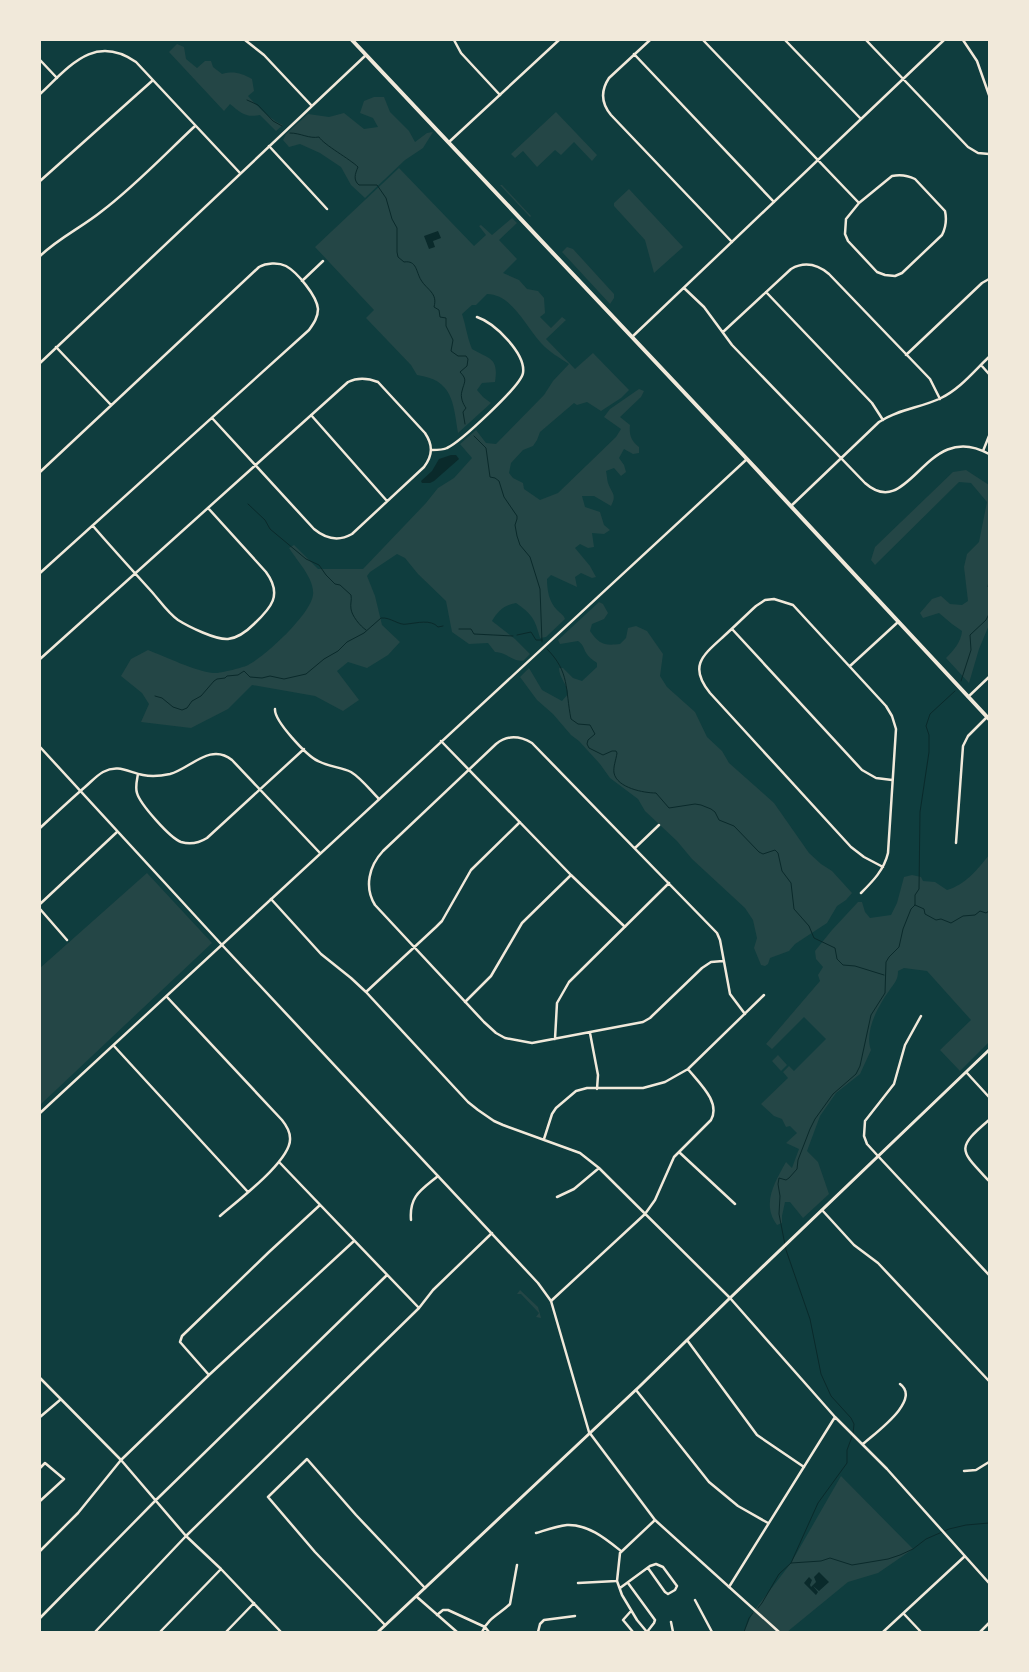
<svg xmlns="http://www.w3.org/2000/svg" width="1029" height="1672" font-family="Raleway,sans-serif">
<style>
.green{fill:#244646}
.water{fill:#0a2a2b}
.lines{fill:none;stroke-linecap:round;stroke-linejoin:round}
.stream{stroke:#0a2a2b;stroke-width:1}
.minor{stroke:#f1e9da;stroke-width:2.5}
.tertiary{stroke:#f1e9da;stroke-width:2.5}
.secondary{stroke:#f1e9da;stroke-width:3}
.primary{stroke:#f1e9da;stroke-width:4}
</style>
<rect width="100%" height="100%" fill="#0f3d3e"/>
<path class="green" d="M177,44l7,3 2,12 11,9 8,-7h6l2,6 9,7c12,-3 19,-1 30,5l2,12 -6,5c8,9 24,25 35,29l-7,6 -16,-16c-14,3 -19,-2 -30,-11l-6,7 -55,-59z
M374,97h10l6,15 19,19 6,11 12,-9 6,-1 -10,16 -18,12 -40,38 -14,-13 -10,-18 -21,-14 -20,-9 -11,3 -6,-7 3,-6 22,-20 21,3 15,-4 20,16 14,-2 -5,-9 -13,-5 4,-12z
M556,112l41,43 -5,6 -18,-19 -13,13 -6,-5 -18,17 -14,-16 -8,7 -4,-4z
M399,168l75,78 12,-11 -7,-9 2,-1 11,10 20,-17 5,5 -18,17 18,19 -14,14 16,7 8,9 11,2 6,7 1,15 -5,4 11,11 11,-11 4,3 -20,19 29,30 18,-16 36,37 -8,8 -20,13 -14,-9 -10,3 -3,-2 -34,29 -3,8 -4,6 -10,4 -12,13 -2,10 4,5 10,5 1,6 16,11 18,-7 58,-56 5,-8 -17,-12 6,-8 29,-20 5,2 -3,6 -21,20 10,8c-1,10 1,16 9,22v6l-6,1 -9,-5 -5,9 5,7 2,7 -5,4 -7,-8 -8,3c1,4 1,9 2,12 4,11 9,11 3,23l-17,-10h-12l3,11 15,5 4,13 6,5 -6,4 -12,-1 2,14 -6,1 -8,-4 -5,4 15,18 6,11 -4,1 -11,-5 -6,4 2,10 -26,-12 -4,4c0,11 2,23 10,31 4,4 6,4 8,9l-19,18 -6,1c-5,-19 -8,-24 -24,-35 -12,2 -18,8 -24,18l23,18 15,15 -7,7c-13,0 -14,-8 -28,-9l-7,-9 -19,1 -17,-12 -6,-31 -28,-27 -13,-16 -8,-4 -27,18 -3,4 8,20 7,29 18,17 -12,13 -21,13 -19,-6 -11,9 22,29 -16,11 -28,-15 -63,-11 -24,24 -37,19 -50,-6 8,-18 -7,-11 -21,-17 10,-17 17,-9c18,7 47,21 65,23 6,1 27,-5 33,-7 18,-8 65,-52 67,-71 2,-16 -16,-34 -24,-47l5,-3 24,24h45l63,-66 12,-15 16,-10 18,-20 -12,-14 16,-14 10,13 10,1 48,-49 9,-14 16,-17c-9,-6 -20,-12 -28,-21 -15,-16 -29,-49 -54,-49l-11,11h-4l-10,9c4,12 5,23 10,35 17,10 27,8 23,33l-13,1 -5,7 6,7 8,6 -33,30c-5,-31 -5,-53 -41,-58l-6,-10 -45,-47 8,-8 -59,-63z
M500,185h2l29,31 -1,1z
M629,189l54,58 -29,26 -9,-33 -31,-34v-3z
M567,247l6,2 41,45v4l-4,6 -48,-52z
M966,470l23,15v140l-10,24 -10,34 -23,-25c8,-8 15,-16 16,-27l-10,-7 -13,-11 -16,5 -3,-5 12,-14 9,-3 9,8 12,1 6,-4 -4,-34 3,-13 12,-12 8,-40 -16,-19 -12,-1 -84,83 -4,-5 4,-13 78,-75z
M599,602l4,2 5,9 -4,6 -12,5 -2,7c9,13 14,15 30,13l6,-6 2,-10 8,-2 11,5 16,23 -3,22 7,11 28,25 12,25 15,14 7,12 45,40 35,50 12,11 11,7 20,22 -6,7 -9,6 -10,17 -32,21 -6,7 -19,7 -2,6 -3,2 -4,-1 -7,-17 3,-10 -4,-18 -8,-12 -53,-49 -15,-18 -32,-30 -7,-12 -28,-21 -10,-14 -21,-23 -8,-6 -18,-21 -16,-14 -17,-23 9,-9 13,22 20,11 6,-7c0,-9 -9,-16 -9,-26h4l10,10 9,3 15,-14v-4c-4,-3 -9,-6 -12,-12 -2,-5 -2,-6 -7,-10l-18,3 -2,-4z
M989,855v187l-29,29 -20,-21 31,-30 -44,-49 -23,-3 -6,3c0,10 -4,12 -9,20 -11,15 -25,41 -18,59l-11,24 -24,19 -16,23 -13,35 11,11 11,32 -26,24 -13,-16h-5l-3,14v7l-5,2c-16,-21 -2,-43 9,-63l6,6 7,-19 -13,-6 11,-10 -7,-7 -4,1 -4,-8 -8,-3 -13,-12 27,-26 -5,-6 6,-6 5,5 32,-32 -22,-22 -32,32 -6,-5 54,-63 -2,-6 5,-8 -7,-8 -1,-8 17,-21 26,-28h4l3,10 5,6 21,-3 6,-12 7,-26 8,-2 9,2 2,4 12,1 12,8c18,-5 31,-21 42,-35z
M147,873l65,70 -172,162v-137z
M778,1055l9,10 -6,6 -9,-10z
M520,1290l18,17 3,11 -5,-1 3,-4 -18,-19h-4z
M841,1476l72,73 -35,24 -30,9 -61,50h-43l9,-20 38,-49z"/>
<path class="water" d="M438,231l3,7 -8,3 2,6 -6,2 -5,-13z
M451,455h5l3,4 -25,22 -4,2h-8l-1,-2 11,-10 7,-12z
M819,1572l10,10 -10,9 -6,-5 5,6 -2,3 -12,-12 5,-6 3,3 -2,5 1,2 5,-5 -2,-5z"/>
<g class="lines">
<path class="stream" d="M247,100l11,5 15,16 9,5
M290,133c11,0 19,6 29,4 5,8 31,22 39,30 -3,7 -5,13 1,18h18l9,13 6,21 5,9v24l1,5 6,5c13,-2 12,10 17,18 6,10 17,13 13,27l5,3 1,7 6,1v8l7,14 -2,11 7,5h8l2,3 -1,7 -7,6c8,8 4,10 2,19 -2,6 1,13 4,17l-3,4 2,12
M474,436l12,12 4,29 5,1 4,3 5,16 13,19v3l-2,6 2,11 3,9 10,12 10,32 2,53
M248,504l17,16 5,9 36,30 13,6 7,10 9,9 5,1 11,10c1,5 -1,9 0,14 1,7 9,17 15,21
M989,581l-1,6 1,1
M459,629h12l3,5 39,2
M517,635l14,-3 5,8h6
M547,649c23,23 18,40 24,70l7,5 12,1 5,9 -7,6 -1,4 2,4 14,7 9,-4h4l1,2c-1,7 -4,14 -3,20 3,15 30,20 42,20l13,15 26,-4 6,1 10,4 4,3 4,8 15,6 25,26 4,2 12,-4 3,3 4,18 9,12 3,26 15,17 5,12 21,10 2,11 6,6 12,1 29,9
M961,681l10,-31 -1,-15 16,-15 3,-6
M155,696l7,2 11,9 9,3 5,-2 5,-7 9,-5 13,-15 3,-2 8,-1 2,-2 11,-1 6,-4 6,6 12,1 8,-2 14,3 22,-5 18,-15 14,-8 9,-9 17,-9 17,-15c10,-1 18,8 26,6 10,-1 24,-5 31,3l5,-1
M915,905l9,4 1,5 11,6 5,-1 10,4 12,-7 12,-1 5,-4 6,2 3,-2
M791,1563l27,-60 29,-40v-13l6,-16 1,-10 -3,-6 -20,-22 -10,-22 -11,-55 -24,-69 -7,-36 1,-18 -2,-12 1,-6 7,2 3,-2 8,-9 1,-9 12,-31 5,-10 18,-25 23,-20 4,-8 11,-51 14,-22 1,-31 3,-5 10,-10 4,-18 8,-20 4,-4v-10l4,-6 1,-77 9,-60v-17l-3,-9 4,-12 25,-23
M758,1608l4,-5 17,-29 12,-11 30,-2 9,-3 22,7 36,-6 12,-4 13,-6 13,-10 23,-10 17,-4 23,-2
M744,1632l5,-14 4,-5"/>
<path class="minor" d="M245,40l19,15 47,50
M454,40l7,13 39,42
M650,40l-41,38c-8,12 -8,25 2,37l121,127
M703,40l156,163 -13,16 -1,15 3,7 29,31 8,3 10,1 7,-3 40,-38c4,-8 5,-15 3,-24l-30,-32c-8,-4 -14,-5 -23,-3l-33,27
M785,40l76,79
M866,40l102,107 10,6 11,1
M963,40l14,21 12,34
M634,54l140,148
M40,60l17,18
M40,94c29,-27 54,-61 96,-32l104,111
M269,146l58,63
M40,181l112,-100
M40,256c20,-19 41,-28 62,-45 33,-25 62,-56 93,-85
M302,281l21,-20
M684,288l20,19 28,38 133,138c45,40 60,-65 124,-29
M766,292l106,111 11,17
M723,332l68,-63c14,-8 26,-5 38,5l101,105 10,20
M632,337l312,-297
M56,347l55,58
M906,355l76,-72 7,-4
M981,365l8,9
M311,415l76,86
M432,450c5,0 11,0 15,-2 13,-6 74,-62 76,-75 3,-19 -28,-50 -46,-56
M983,451l6,-15
M40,472l219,-205c7,-4 19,-5 27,-1 11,6 31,30 32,43 0,8 -4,14 -9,21l-269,243
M791,506l88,-84c19,-13 42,-14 62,-24 19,-9 33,-27 48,-41
M93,526c19,22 39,44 59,66 8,9 16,21 26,28 11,7 38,20 50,19 11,-1 19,-8 26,-15 17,-16 29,-29 12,-52l-58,-64
M732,629l130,141 14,8 16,2
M40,659l308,-277c10,-5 20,-4 30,0l47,51c8,12 8,22 -1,34l-72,67c-14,8 -26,5 -38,-5l-102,-111
M850,666l48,-44
M968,697l21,-20
M275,709c-1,12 32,47 43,52 11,6 23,6 33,11 10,6 19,18 28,27
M441,741l130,134 54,52
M138,774c-1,6 -3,13 -1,19 3,11 33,45 44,49 10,3 18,1 26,-4l97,-89
M40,828c15,-14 30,-28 45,-41 6,-5 11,-11 18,-15 15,-8 25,0 40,3 9,2 18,1 27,-1 20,-5 40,-32 62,-14l88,93
M956,843l7,-97 5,-10 19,-19
M635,848l24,-23
M861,893c12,-12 23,-23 27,-40l8,-124 -4,-13 -6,-10 -93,-101 -19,-6 -9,1 -9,6c-11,10 -21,20 -32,30 -21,19 -36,30 -14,57l141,154 13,10 19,10
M271,899l50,55 30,24 15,14 102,110 10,8 16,11 9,4 77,28 19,15 131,130 105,119 52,52 102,114
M40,904l77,-72
M40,909l27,31
M723,961l-12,1 -9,6 -52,50 -7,4 -111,21 -27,-5 -9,-5 -12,-11 -109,-117c-11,-18 -6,-39 8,-54l113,-107c11,-9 24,-8 36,-1l185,190 3,7 10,54 15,20
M366,992l70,-65 6,-6 29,-51 49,-48
M167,997l115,123c4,5 8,11 8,18 2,22 -53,63 -70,78
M465,1002l26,-26 31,-53 49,-48
M921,1016l-16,29 -11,39 -29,37 -1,15 3,8 11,12 111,119
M590,1033l8,42 -1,14
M555,1039l2,-36 12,-21 100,-99
M114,1046l134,146
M967,1073l22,24
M989,1120c-34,29 -29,30 0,61
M544,1139l8,-25 4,-6 20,-17 11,-3h56l22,-6 23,-13 76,-74
M679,1152l56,52
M280,1163l139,145
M557,1197l17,-8 25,-21
M822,1210l32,35 24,18 111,118
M411,1220c-2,-24 10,-30 27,-44
M551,1301l94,-87 10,-14 19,-43 37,-37c10,-18 -12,-37 -23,-51
M687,1340l70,95 47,32
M209,1375l-29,-33 2,-6 87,-84 51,-47
M40,1378l81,82 65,76 35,33 60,63
M636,1390l73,92 29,24 30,17
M40,1417l20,-17
M863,1444c12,-11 59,-44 37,-60
M40,1468l5,-5 19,16 -24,22
M964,1471l12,-1 13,-8
M536,1533c10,-3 21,-7 31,-8 21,-1 39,14 54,26
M40,1551l38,-38 43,-53 88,-85 145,-134
M578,1583l38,-2
M628,1583l27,37 -1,3 -7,9
M729,1587l106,-170
M620,1588l30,-22 6,-2 7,3 14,19 -2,4 -7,4 -3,-2 -17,-24
M417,1597l40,35
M695,1600l17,32
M631,1611l-8,9 10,12
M904,1614l17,18
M437,1615l6,-5h5l37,17 4,5
M40,1618l116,-118 231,-225
M671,1622l2,10
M385,1625l-70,-73 -47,-55 39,-38 49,56 69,73
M95,1632l91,-96 233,-228 14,-18 59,-57
M160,1632l61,-63
M226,1632l28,-29
M482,1632c6,-14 18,-18 28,-28l7,-39
M538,1632l2,-8 4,-4 31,-4
M647,1632l-10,-12 -15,-25 -5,-14 3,-28 35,-33
M883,1632l82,-76
M980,1632l9,-9"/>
<path class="tertiary" d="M449,142l110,-102
M40,363l326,-308
M40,747l182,198 316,338 13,18 38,131 66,88 124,112
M40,1113l707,-654"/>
<path class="secondary" d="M378,1632l262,-246 90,-88 259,-248"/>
<path class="primary" d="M352,40l395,419 242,260"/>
</g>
<rect width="1029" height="1672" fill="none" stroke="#f1e9da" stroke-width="82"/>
</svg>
